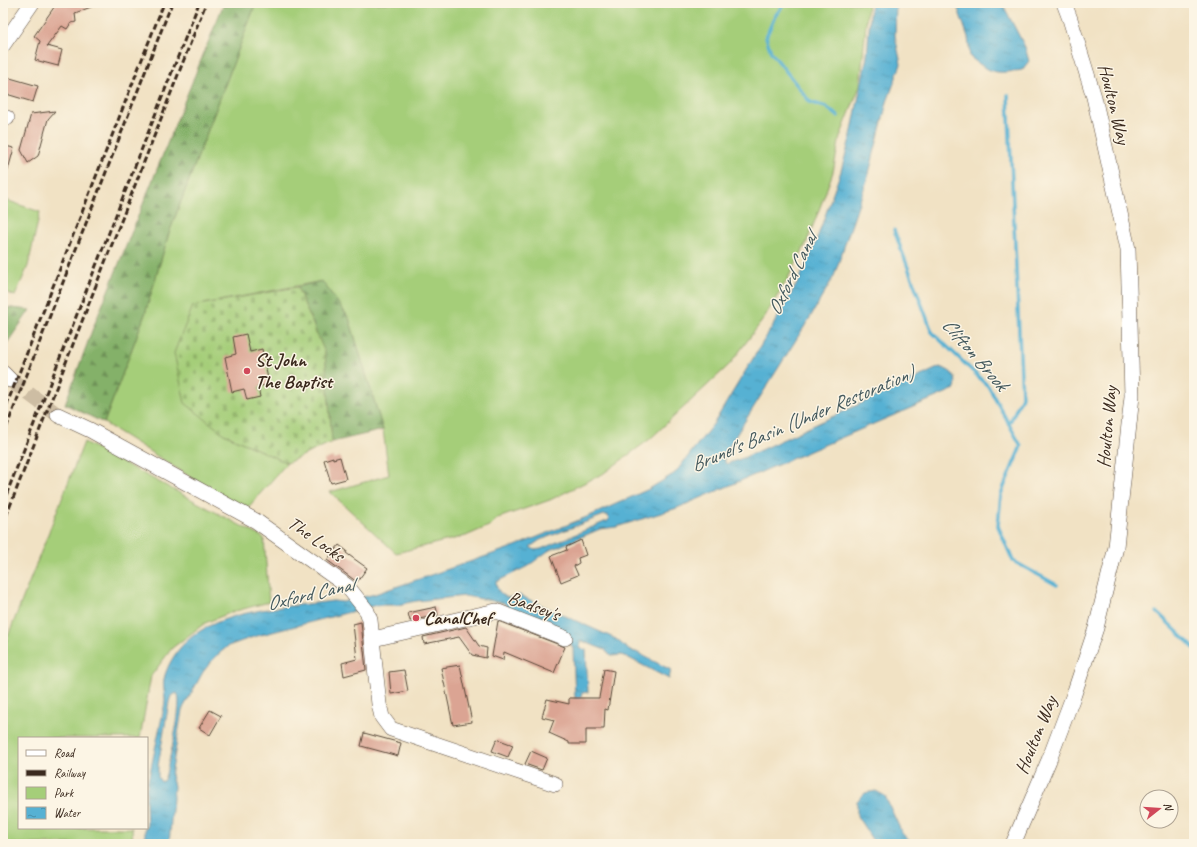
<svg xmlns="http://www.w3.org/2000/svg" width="1197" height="847" font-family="Caveat,sans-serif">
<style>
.green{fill:#a5ce79;stroke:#707c4c}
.forest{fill:url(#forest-firs);stroke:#606e44}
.cemetery{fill:url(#cemetery-stones);stroke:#707c4c}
.water{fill:url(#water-ripples);stroke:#486e78;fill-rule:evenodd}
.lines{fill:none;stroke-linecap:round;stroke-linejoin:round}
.stream{stroke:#56b1d3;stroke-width:3.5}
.building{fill:#dba493}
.minor-tunnel{stroke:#cdbda3;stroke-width:15;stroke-dasharray:15 8;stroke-linecap:butt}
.minor-casing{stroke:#564637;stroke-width:16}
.minor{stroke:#fff;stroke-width:15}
.rail{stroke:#3b2a1e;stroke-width:3;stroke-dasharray:6 3;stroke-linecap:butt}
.poi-dot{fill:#d1495b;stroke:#fcf5e5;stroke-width:1.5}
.labels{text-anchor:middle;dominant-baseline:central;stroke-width:3;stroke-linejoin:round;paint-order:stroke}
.street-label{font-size:19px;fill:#3b2a1e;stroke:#fcf5e5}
.poi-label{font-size:19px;font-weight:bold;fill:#3b2a1e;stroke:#fcf5e5;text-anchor:start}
.water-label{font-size:20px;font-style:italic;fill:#44595d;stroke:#fcf5e5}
</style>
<defs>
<pattern id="forest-firs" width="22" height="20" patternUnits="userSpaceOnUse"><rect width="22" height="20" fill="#84b169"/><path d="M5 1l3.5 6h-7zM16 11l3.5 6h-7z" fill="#6d9056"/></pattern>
<pattern id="cemetery-stones" width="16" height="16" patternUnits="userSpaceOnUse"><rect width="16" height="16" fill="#a5ce79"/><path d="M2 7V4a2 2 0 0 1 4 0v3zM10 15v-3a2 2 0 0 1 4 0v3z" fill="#8fb168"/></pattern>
<pattern id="water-ripples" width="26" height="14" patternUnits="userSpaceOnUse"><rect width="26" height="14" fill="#56b1d3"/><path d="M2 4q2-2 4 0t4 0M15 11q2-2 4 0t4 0" fill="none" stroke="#4890ab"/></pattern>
</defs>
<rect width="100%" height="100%" fill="#fcf5e5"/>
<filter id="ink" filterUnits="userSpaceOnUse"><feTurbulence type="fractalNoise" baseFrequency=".025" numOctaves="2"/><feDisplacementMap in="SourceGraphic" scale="8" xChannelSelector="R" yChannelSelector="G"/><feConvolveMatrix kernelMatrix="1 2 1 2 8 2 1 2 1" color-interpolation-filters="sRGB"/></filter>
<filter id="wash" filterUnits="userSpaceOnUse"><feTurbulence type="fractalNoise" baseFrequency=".012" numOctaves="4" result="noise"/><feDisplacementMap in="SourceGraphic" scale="16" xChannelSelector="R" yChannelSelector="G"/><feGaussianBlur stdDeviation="0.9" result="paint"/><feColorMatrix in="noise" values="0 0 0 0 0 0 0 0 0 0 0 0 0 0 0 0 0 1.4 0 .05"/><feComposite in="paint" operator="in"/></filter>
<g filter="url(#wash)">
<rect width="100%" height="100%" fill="#f1e2c4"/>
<path class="green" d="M256,3h612l-8,83 -20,51 -7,35 -11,30 -16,42 -19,36 -25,41 -32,43 -80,75 -46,34 -54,27 -52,18 -7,7 -25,11 -70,17 -66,-61 59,-17 -6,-45 -34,-112 -27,-37 -129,25 31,128 63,29 -42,48 -141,-88 41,-109 24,-81z
M3,199l37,13 -12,54 -13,30 -12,-5z
M84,442l180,96 5,64 -37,10 -27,11 -33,25 -21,28 -11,62h-121v90h113l1,16h-130v-195z"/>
<path class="forest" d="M224,3h32l-87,230 -24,81 -41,109 -39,-19 28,-76z
M322,281l27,37 34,112 -51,12 -7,-89 -28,-66z
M3,307l27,3 -27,39z"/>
<path class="cemetery" d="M297,287l28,66 7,89 -45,21 -63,-29 -39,-31 -11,-50 19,-47z"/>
<path class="water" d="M871,3h25l-1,33 6,28 -14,38 -19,75 -34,99 -23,40 -88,140 3,8 17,-6 197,-91c12,4 18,9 15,22l-278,119 -61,19 -16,2 -52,22 -20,15 -32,16c0,8 5,12 12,16l11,-3 97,44 14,12 6,1 35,18 -2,9 -42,-22 -6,-2 -10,1 -6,-6 -25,-10v8l6,2 2,42 -6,1 -2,6 -5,-1 -2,-50 -5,-9 -56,-27 -8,-9 -39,-7 -49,5 -18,4h-21l-124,32 -25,9 -13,11 -12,15 -21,38 -11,66 3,10 -5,58h-24v-16h2c0,-13 -2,-29 0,-42 5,-23 10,-46 15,-69 1,-6 3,-12 3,-18 -1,-10 -3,-17 1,-27 24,-64 110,-63 167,-71l10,1 32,-8 138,-47 81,-33 55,-25 26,-16 39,-50 61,-101 23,-40 17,-38 26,-73 10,-36 16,-79zM604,515h4l1,5 -68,29 -6,1 -5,-3 10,-7zM177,693c7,9 -8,67 -11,81l-2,6 -3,2 -3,-5v-11l11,-64 2,-6z
M956,3h46l23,44 4,14 -7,9c-27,4 -30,4 -52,-13l-2,-20z
M876,791l9,5 17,37 10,11h-37l-18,-28v-15l8,-8z"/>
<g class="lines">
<path class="stream" d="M785,3l-10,13 -9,21 5,15 39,50 16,5 12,9
M1008,95l14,302 -13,27
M894,230l38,102 56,54 33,60 -20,48 -3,32 15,35 44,24
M1157,612l37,36"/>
</g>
<g id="blocks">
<path class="building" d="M57,3l42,1 -24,9 1,9 -5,1 -4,6 -5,-3 -15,20 15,4 -4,16 -23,-6 5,-19 -6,-5z
M3,76l35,10 -5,16 -30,-9z
M55,111l-7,8 -10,37 -10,7 -7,-13 10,-36z
M5,146l9,2 -8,29 -3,-1z
M246,334l4,18 12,-3 7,35 -11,3 2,10 -13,3 -3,-11 -12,3 -7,-35 11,-3 -3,-17z
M333,457v2l7,-2 6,22 -15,4 -7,-23z
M581,540l5,15 -8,3 1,5 -5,3 4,9 -17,7 -10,-26 16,-6 -1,-3z
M339,545l8,6 -1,2 21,15 -10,14 -30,-22z
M436,607l2,8 -28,6 -2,-8z
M498,621l67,26 -11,26 -50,-21 -1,8 -11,-4z
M361,622l5,48 -22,6 -2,-13 15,-4 -4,-35z
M466,627l13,19 8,2 -1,10 -14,-3 -13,-18 -35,7 -1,-7z
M460,665l12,57 -19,3 -12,-57z
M604,669l10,2 -6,39 -3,-1 -1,20h-18v15h-17v-2l-20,-9 5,-13 -12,-3 5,-18 22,5v-6h30z
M404,670l4,21 -17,3 -2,-22z
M210,710l11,6 -11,19 -11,-7z
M364,733l37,10 -3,13 -37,-10z
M497,739l16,6 -5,12 -16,-6z
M531,751l16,7 -5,12 -17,-6z"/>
</g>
</g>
<g filter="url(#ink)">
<use href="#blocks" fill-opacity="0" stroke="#564637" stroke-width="1"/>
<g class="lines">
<path class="minor-tunnel" d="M10,380l48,35"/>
<g class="minor-casing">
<path id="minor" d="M3,45l29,-42
M3,117l4,1
M3,373l7,7
M58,415l32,15 166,91 91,65 20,25 3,9 9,84 3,13 9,12 164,55
M373,639l123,-28 69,27
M1013,844l36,-84 25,-66 22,-66 20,-81 16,-151 -4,-147 -34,-152 -24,-78 -6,-16"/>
</g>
<use href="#minor" class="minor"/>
<path class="rail" d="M3,414l161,-411
M3,436l169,-433
M3,503l196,-500
M3,524l203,-521"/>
</g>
</g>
<g class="poi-dot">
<circle cx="247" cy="371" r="4"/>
<circle cx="416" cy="618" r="4"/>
</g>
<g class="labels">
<g class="street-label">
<text transform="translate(1114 104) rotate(76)">Houlton Way</text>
<text transform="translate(1107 427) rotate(-85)">Houlton Way</text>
<text transform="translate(316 539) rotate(35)">The Locks</text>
<text transform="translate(534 606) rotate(20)">Badsey's</text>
<text transform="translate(1036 735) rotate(-68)">Houlton Way</text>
</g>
<g class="poi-label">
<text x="255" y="360">St John<tspan x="255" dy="22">The Baptist</tspan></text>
<text x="424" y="618">CanalChef</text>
</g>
<g class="water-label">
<text transform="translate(792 274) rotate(-64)">Oxford Canal</text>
<text transform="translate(975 354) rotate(49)">Clifton Brook</text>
<text transform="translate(802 419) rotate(-23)">Brunel's Basin (Under Restoration)</text>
<text transform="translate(310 594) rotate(-13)">Oxford Canal</text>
</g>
</g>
<rect width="1197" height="847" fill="none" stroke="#fcf5e5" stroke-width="16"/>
<rect x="18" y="737" width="130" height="92" fill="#fcf5e5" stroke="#afa495"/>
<rect x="26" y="750" width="20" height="6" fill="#ffffff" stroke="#afa495"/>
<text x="54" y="757" font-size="12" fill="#3b2a1e">Road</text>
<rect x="26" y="770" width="20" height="6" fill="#3b2a1e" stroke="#afa495"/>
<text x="54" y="777" font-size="12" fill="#3b2a1e">Railway</text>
<rect x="26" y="787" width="20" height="12" fill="#a5ce79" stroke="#afa495"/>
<text x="54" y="797" font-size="12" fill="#3b2a1e">Park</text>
<rect x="26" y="807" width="20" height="12" fill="url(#water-ripples)" stroke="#afa495"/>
<text x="54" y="817" font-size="12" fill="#3b2a1e">Water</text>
<g transform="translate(1159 809) rotate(73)"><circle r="19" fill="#fcf5e5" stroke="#afa495"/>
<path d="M0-3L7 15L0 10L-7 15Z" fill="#d1495b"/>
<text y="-6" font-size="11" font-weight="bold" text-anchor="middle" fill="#3b2a1e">N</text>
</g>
</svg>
